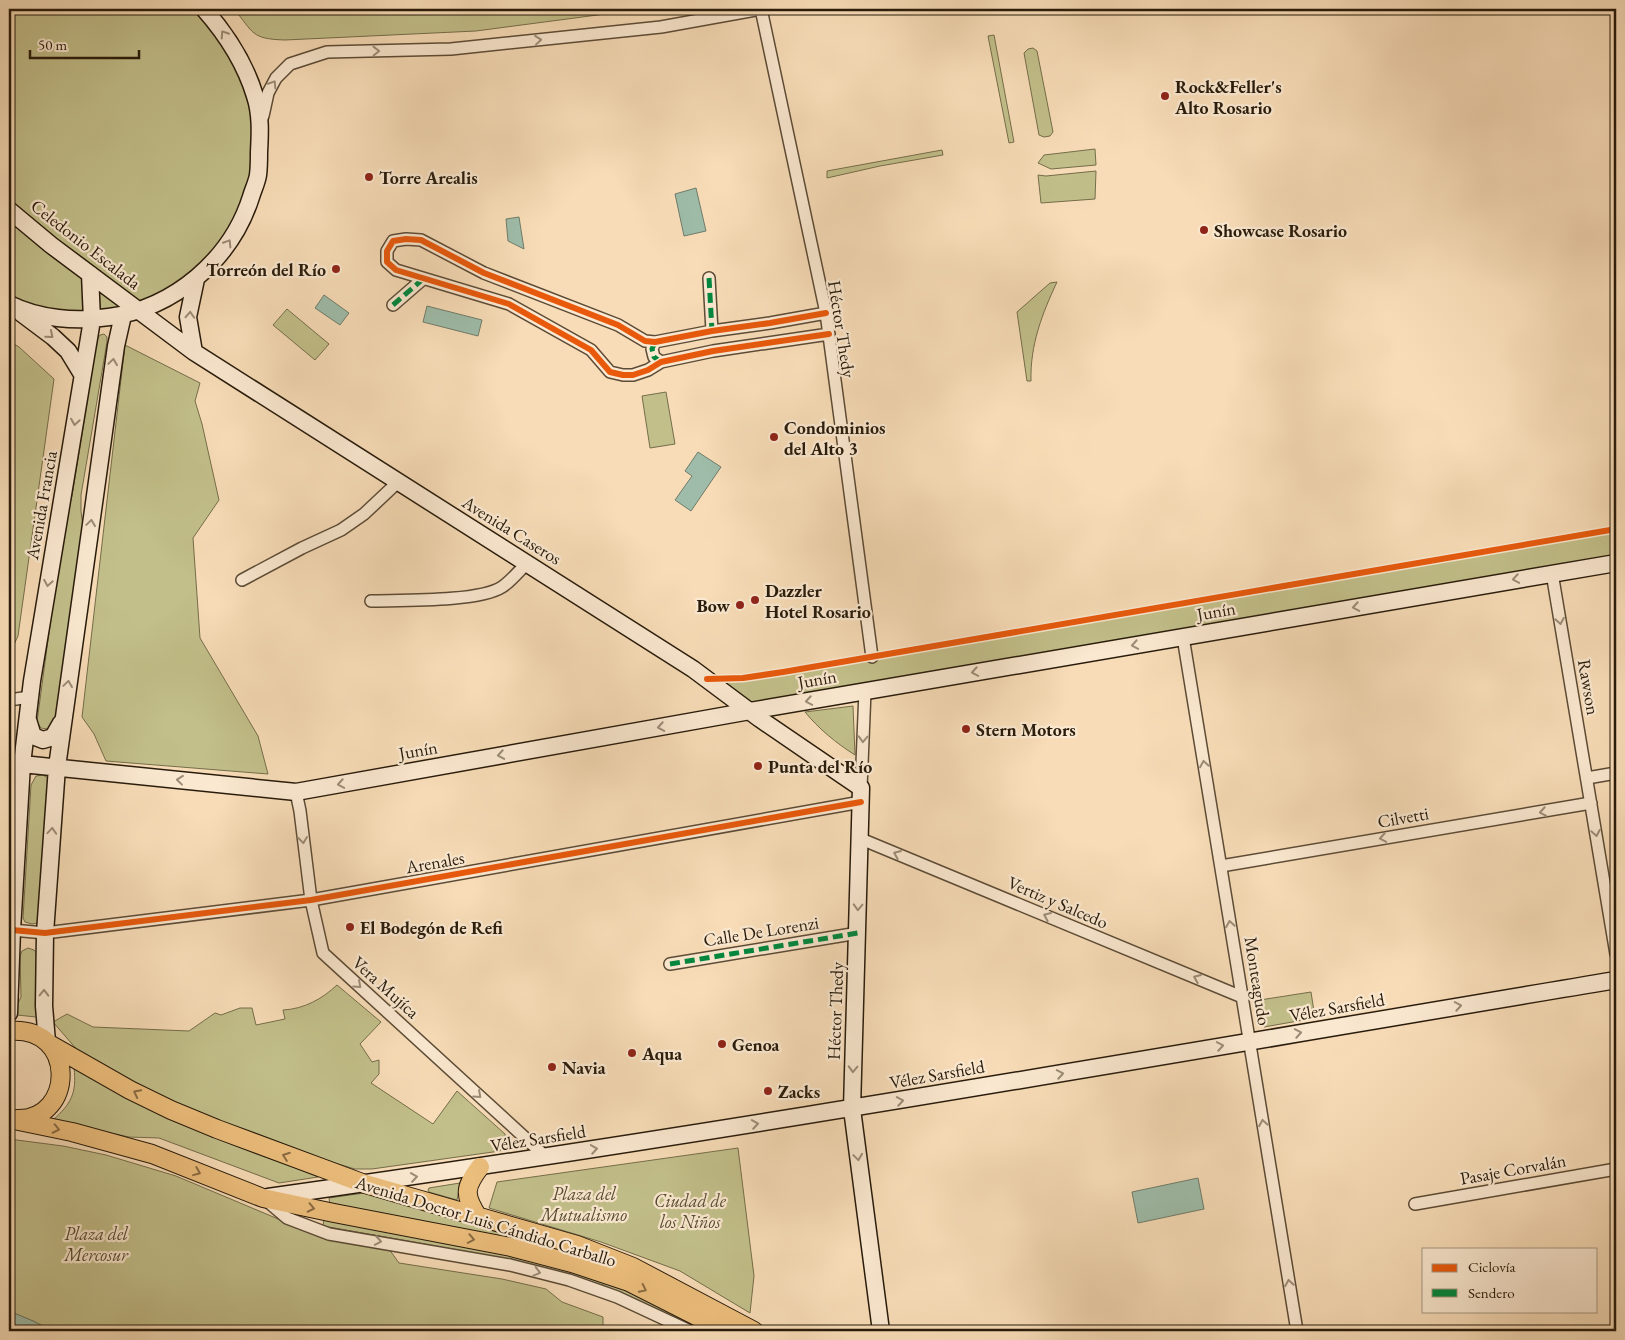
<svg xmlns="http://www.w3.org/2000/svg" width="1625" height="1340" font-family="'EB Garamond',serif">
<style>
.green{fill:#c2bf8a;stroke:#756d4a}
.water{fill:#9ebca9;stroke:#6f7c6a}
.lines{fill:none;stroke-linecap:round;stroke-linejoin:round}
.street-casing{stroke:#5c4b36;stroke-width:14}
.secondary-casing{stroke:#281b0b;stroke-width:19}
.primary-casing{stroke:#281b0b;stroke-width:20}
.street{stroke:#fae8d0;stroke-width:11}
.secondary{stroke:#fae8d0;stroke-width:16}
.primary{stroke:#ecbe7c;stroke-width:18}
.quiet{stroke:#00873e;stroke-width:5;stroke-dasharray:10 5;stroke-linecap:butt}
.cycleway-casing{stroke:#fae8d0;stroke-width:9}
.cycleway{stroke:#e8590c;stroke-width:6}
.oneway{stroke:#9c8c77}
.oneway2{stroke:#8a6c44}
.poi-dot{fill:#8f2418;stroke:#fae8d0;stroke-width:2}
.labels{text-anchor:middle;dominant-baseline:central;stroke-width:4.5;stroke-linejoin:round;paint-order:stroke}
.poi-label{font-size:18px;font-weight:bold;fill:#281b0b;stroke:#fae8d0;text-anchor:start}
.street-label{font-size:18px;fill:#281b0b;stroke:#fae8d0}
.park-label{font-size:18px;font-style:italic;fill:#564c31;stroke:#fae8d0}
</style>
<rect width="100%" height="100%" fill="#f7dcb7"/>
<filter id="stains"><feTurbulence type="fractalNoise" baseFrequency=".004" numOctaves="4"/><feColorMatrix values="0 0 0 0 .2 0 0 0 0 .09 0 0 0 0 .02 0 0 0 .5 -.17"/></filter>
<radialGradient id="worn" r=".72"><stop offset=".6" stop-color="#630" stop-opacity="0"/><stop offset="1" stop-color="#630" stop-opacity=".3"/></radialGradient>
<path class="green" d="M9,9h195l16,18 41,103 -16,85 -49,64 -104,41 -83,-16z
M234,9h409l-167,22 -191,9c-34,-1 -31,-7 -51,-31z
M994,35l20,107 -5,1 -21,-107z
M1033,48l4,3 16,81 -3,4 -6,1 -5,-2 -15,-82 4,-4z
M1095,149l1,16 -45,4 -13,-6 6,-8z
M942,150l1,5 -63,11 -53,12v-7z
M1096,171l-1,28 -54,4 -3,-28 8,1z
M1057,282c-15,32 -27,63 -26,99h-4l-10,-69 33,-29z
M287,309l42,35 -14,16 -42,-35z
M104,334l3,3v5l-26,153v16l2,16 -26,194c-4,7 -8,9 -16,7l-4,-6 27,-201 8,-25 25,-156 3,-5z
M9,341l10,6 35,32 -36,257 -8,17h-1z
M125,345l75,38 -5,18 7,23 17,76 -26,38 7,100 58,98 10,38 -162,-13 -12,-27 -12,-17z
M666,392l9,52 -25,4 -8,-52z
M1616,529v34l-866,148 -43,-32 36,-1 40,-6z
M853,706l2,49c-19,-12 -36,-26 -50,-43z
M43,775l5,3 1,6 -9,133 -2,6 -6,1 -7,-2 -2,-4 8,-133 5,-9z
M28,948l6,2 3,4 1,61 -2,2 -19,-2 -3,-4 7,-14 -1,-41 2,-5z
M337,985l44,37 -21,22 12,18 7,-2v14l-8,9 62,41 24,-33 48,43 1,10 -6,7 -128,18h-17l-91,-27 -98,-43 -88,-48 -25,-29 14,-8 26,13 96,4 26,-18 6,2 19,-7h12l4,17 29,-6 -2,-9c21,-1 39,-11 54,-25z
M1311,992l4,26 -51,9 -4,-27z
M74,1068l84,45 160,64 -39,6 -120,-45 -30,-1 -76,-17c18,-16 24,-27 21,-52z
M9,1139l54,7 43,9 70,21 133,56 80,17 10,14 103,16 44,10 16,13 41,15v14h-550l-20,-10 -24,-10z
M738,1148l16,128 -4,37 -70,-42 -79,-29 -112,-34 8,-26z
M460,1183l-3,17 -28,-8 -1,-2 1,-2z
M371,1192l203,58 -1,5 -243,-50 -1,-7z
M324,1219l197,36 74,20 118,56h-15l-53,-28 -42,-18 -49,-14 -79,-18 -152,-27z"/>
<path class="water" d="M696,188l10,43 -22,5 -9,-42z
M519,217l5,32 -16,-8 -2,-22z
M324,295l25,18 -9,12 -25,-17z
M427,306l55,14 -4,16 -55,-14z
M698,452l23,15 -30,44 -16,-11 17,-24 -7,-5z
M1198,1178l6,31 -66,14 -6,-31z
M9,1311l24,10 20,10h-44z"/>
<g class="lines">
<g class="street-casing">
<path id="street" d="M761,9l65,304 46,344
M263,116l5,-23 8,-15 14,-14 37,-12 124,-3 210,-22 100,-18
M709,278l3,53
M393,305l30,-26
M826,313l-56,10 -58,8 -57,11 -10,-1 -27,-16 -134,-52 -63,-33 -15,-1 -13,2 -6,10v11l9,8 113,34 82,46 19,22 13,3h10l15,-5 13,-8 52,-11 116,-17
M655,342l-3,7 2,8 7,5
M1552,573l64,381
M242,580l60,-32 39,-18 23,-16 34,-32
M371,601c30,-1 108,1 131,-14 9,-6 17,-16 25,-24
M1183,637l114,694
M9,700l21,-3
M1587,778l29,-5
M861,788l4,-97
M296,792l4,19 11,89 12,53 223,204
M861,839l381,158
M1221,866l370,-63
M12,930l33,3 266,-33 550,-98
M670,964l188,-31
M267,1201l20,17 42,16 181,31 59,15 48,17 73,34
M1415,1204l201,-35"/>
</g>
<g class="secondary-casing">
<path id="secondary" d="M9,210l42,35 143,107 499,317 67,50 101,69 -9,321 29,222
M9,304c30,15 67,18 100,13 65,-9 122,-57 142,-120 2,-7 6,-15 7,-22 1,-7 1,-15 1,-23 1,-18 2,-38 -4,-56 -10,-33 -28,-61 -51,-87
M21,313l32,24 15,14 14,23
M194,352l-6,-35 8,-38
M28,720l5,16 10,4 10,-3 8,-14
M22,764l274,28 454,-81 866,-148
M9,1013l3,-83 10,-166 10,-83 60,-361 -2,-46
M47,1042l-3,-36 1,-73 12,-166 59,-421 7,-31
M268,1197c451,-63 899,-142 1348,-217"/>
</g>
<g class="primary-casing">
<path id="primary" d="M9,1031c69,-6 66,90 8,88
M51,1045l79,45 41,20 46,19 148,55 212,61 56,22 121,64
M9,1119l63,13 80,22 111,44 71,15 177,34 61,16 57,19 97,49
M478,1217c-14,-22 -14,-29 2,-50"/>
</g>
<use href="#street" class="street"/>
<use href="#secondary" class="secondary"/>
<use href="#primary" class="primary"/>
<path class="quiet" d="M709,278l3,53
M393,305l30,-26
M655,342l-3,7 2,8 7,5
M670,964l188,-31"/>
<g class="cycleway-casing">
<path id="cycleway" d="M826,313l-56,10 -58,8 -57,11 -10,-1 -27,-16 -134,-52 -63,-33 -15,-1 -13,2 -6,10v11l9,8 113,34 82,46 19,22 13,3h10l15,-5 13,-8 52,-11 116,-17
M707,679l36,-1 40,-6 833,-143
M12,930l33,3 266,-33 550,-98"/>
</g>
<use href="#cycleway" class="cycleway"/>
</g>
<defs><path id="oneway-chevron" d="M-2-3.5L2.5 0L-2 3.5" fill="none" stroke-width="1.6" stroke-linecap="round" stroke-linejoin="round" transform="scale(1.25)"/></defs>
<g class="oneway">
<use href="#oneway-chevron" transform="translate(224 34) rotate(-123)"/>
<use href="#oneway-chevron" transform="translate(538 40) rotate(-6)"/>
<use href="#oneway-chevron" transform="translate(376 51) rotate(-1)"/>
<use href="#oneway-chevron" transform="translate(273 84) rotate(-58)"/>
<use href="#oneway-chevron" transform="translate(228 243) rotate(-58)"/>
<use href="#oneway-chevron" transform="translate(190 315) rotate(-87)"/>
<use href="#oneway-chevron" transform="translate(50 335) rotate(40)"/>
<use href="#oneway-chevron" transform="translate(113 362) rotate(-82)"/>
<use href="#oneway-chevron" transform="translate(75 422) rotate(99)"/>
<use href="#oneway-chevron" transform="translate(91 523) rotate(-82)"/>
<use href="#oneway-chevron" transform="translate(1516 579) rotate(170)"/>
<use href="#oneway-chevron" transform="translate(48 583) rotate(100)"/>
<use href="#oneway-chevron" transform="translate(1356 607) rotate(170)"/>
<use href="#oneway-chevron" transform="translate(1560 621) rotate(80)"/>
<use href="#oneway-chevron" transform="translate(1135 645) rotate(170)"/>
<use href="#oneway-chevron" transform="translate(975 672) rotate(170)"/>
<use href="#oneway-chevron" transform="translate(68 684) rotate(-82)"/>
<use href="#oneway-chevron" transform="translate(809 701) rotate(170)"/>
<use href="#oneway-chevron" transform="translate(661 727) rotate(170)"/>
<use href="#oneway-chevron" transform="translate(863 739) rotate(92)"/>
<use href="#oneway-chevron" transform="translate(501 755) rotate(170)"/>
<use href="#oneway-chevron" transform="translate(1204 764) rotate(-99)"/>
<use href="#oneway-chevron" transform="translate(180 780) rotate(-174)"/>
<use href="#oneway-chevron" transform="translate(341 784) rotate(170)"/>
<use href="#oneway-chevron" transform="translate(1543 812) rotate(170)"/>
<use href="#oneway-chevron" transform="translate(52 831) rotate(-86)"/>
<use href="#oneway-chevron" transform="translate(1596 833) rotate(80)"/>
<use href="#oneway-chevron" transform="translate(1383 838) rotate(170)"/>
<use href="#oneway-chevron" transform="translate(303 840) rotate(83)"/>
<use href="#oneway-chevron" transform="translate(897 854) rotate(-157)"/>
<use href="#oneway-chevron" transform="translate(858 907) rotate(92)"/>
<use href="#oneway-chevron" transform="translate(1047 916) rotate(-157)"/>
<use href="#oneway-chevron" transform="translate(1230 924) rotate(-99)"/>
<use href="#oneway-chevron" transform="translate(1197 978) rotate(-157)"/>
<use href="#oneway-chevron" transform="translate(358 985) rotate(42)"/>
<use href="#oneway-chevron" transform="translate(44 993) rotate(-89)"/>
<use href="#oneway-chevron" transform="translate(1458 1006) rotate(-10)"/>
<use href="#oneway-chevron" transform="translate(1298 1033) rotate(-10)"/>
<use href="#oneway-chevron" transform="translate(1220 1046) rotate(-10)"/>
<use href="#oneway-chevron" transform="translate(853 1069) rotate(92)"/>
<use href="#oneway-chevron" transform="translate(1060 1074) rotate(-10)"/>
<use href="#oneway-chevron" transform="translate(478 1095) rotate(42)"/>
<use href="#oneway-chevron" transform="translate(900 1101) rotate(-10)"/>
<use href="#oneway-chevron" transform="translate(1263 1123) rotate(-99)"/>
<use href="#oneway-chevron" transform="translate(755 1124) rotate(-9)"/>
<use href="#oneway-chevron" transform="translate(594 1149) rotate(-9)"/>
<use href="#oneway-chevron" transform="translate(858 1157) rotate(82)"/>
<use href="#oneway-chevron" transform="translate(414 1177) rotate(-8)"/>
<use href="#oneway-chevron" transform="translate(378 1241) rotate(10)"/>
<use href="#oneway-chevron" transform="translate(537 1272) rotate(15)"/>
<use href="#oneway-chevron" transform="translate(1289 1283) rotate(-99)"/>
</g>
<g class="oneway2">
<use href="#oneway-chevron" transform="translate(137 1093) rotate(-153)"/>
<use href="#oneway-chevron" transform="translate(56 1129) rotate(12)"/>
<use href="#oneway-chevron" transform="translate(286 1156) rotate(-160)"/>
<use href="#oneway-chevron" transform="translate(197 1172) rotate(22)"/>
<use href="#oneway-chevron" transform="translate(311 1208) rotate(12)"/>
<use href="#oneway-chevron" transform="translate(471 1239) rotate(11)"/>
<use href="#oneway-chevron" transform="translate(643 1289) rotate(26)"/>
</g>
<g class="poi-dot">
<circle cx="1165" cy="96" r="5"/>
<circle cx="369" cy="177" r="5"/>
<circle cx="1204" cy="230" r="5"/>
<circle cx="336" cy="269" r="5"/>
<circle cx="774" cy="437" r="5"/>
<circle cx="755" cy="600" r="5"/>
<circle cx="740" cy="605" r="5"/>
<circle cx="966" cy="729" r="5"/>
<circle cx="758" cy="766" r="5"/>
<circle cx="350" cy="927" r="5"/>
<circle cx="722" cy="1044" r="5"/>
<circle cx="632" cy="1053" r="5"/>
<circle cx="552" cy="1067" r="5"/>
<circle cx="768" cy="1091" r="5"/>
</g>
<g class="labels">
<g class="poi-label">
<text x="1175" y="86">Rock&amp;Feller's<tspan x="1175" dy="21">Alto Rosario</tspan></text>
<text x="379" y="177">Torre Arealis</text>
<text x="1214" y="230">Showcase Rosario</text>
<text x="326" y="269" text-anchor="end">Torreón del Río</text>
<text x="784" y="427">Condominios<tspan x="784" dy="21">del Alto 3</tspan></text>
<text x="765" y="590">Dazzler<tspan x="765" dy="21">Hotel Rosario</tspan></text>
<text x="730" y="605" text-anchor="end">Bow</text>
<text x="976" y="729">Stern Motors</text>
<text x="768" y="766">Punta del Río</text>
<text x="360" y="927">El Bodegón de Refi</text>
<text x="732" y="1044">Genoa</text>
<text x="642" y="1053">Aqua</text>
<text x="562" y="1067">Navia</text>
<text x="778" y="1091">Zacks</text>
</g>
<g class="street-label">
<text transform="translate(86 244) rotate(38)">Celedonio Escalada</text>
<text transform="translate(842 329) rotate(81)">Héctor Thedy</text>
<text transform="translate(41 505) rotate(-80)">Avenida Francia</text>
<text transform="translate(512 530) rotate(32)">Avenida Caseros</text>
<text transform="translate(1216 611) rotate(-10)">Junín</text>
<text transform="translate(817 679) rotate(-10)">Junín</text>
<text transform="translate(1589 687) rotate(80)">Rawson</text>
<text transform="translate(418 750) rotate(-10)">Junín</text>
<text transform="translate(1403 817) rotate(-10)">Cilvetti</text>
<text transform="translate(435 862) rotate(-10)">Arenales</text>
<text transform="translate(1058 902) rotate(23)">Vertiz y Salcedo</text>
<text transform="translate(761 931) rotate(-9)">Calle De Lorenzi</text>
<text transform="translate(1258 981) rotate(81)">Monteagudo</text>
<text transform="translate(386 987) rotate(42)">Vera Mujíca</text>
<text transform="translate(1337 1007) rotate(-10)">Vélez Sarsfield</text>
<text transform="translate(835 1011) rotate(-88)">Héctor Thedy</text>
<text transform="translate(937 1074) rotate(-10)">Vélez Sarsfield</text>
<text transform="translate(538 1138) rotate(-9)">Vélez Sarsfield</text>
<text transform="translate(1513 1169) rotate(-10)">Pasaje Corvalán</text>
<text transform="translate(486 1221) rotate(17)">Avenida Doctor Luis Cándido Carballo</text>
</g>
<g class="park-label">
<text x="584" y="1193">Plaza del<tspan x="584" dy="21">Mutualismo</tspan></text>
<text x="690" y="1200">Ciudad de<tspan x="690" dy="21">los Niños</tspan></text>
<text x="96" y="1233">Plaza del<tspan x="96" dy="21">Mercosur</tspan></text>
</g>
</g>
<rect width="1625" height="1340" fill="none" stroke="#f7dcb7" stroke-width="30"/>
<rect x="10" y="10" width="1605" height="1320" fill="none" stroke="#281b0b" stroke-width="2.5"/>
<rect x="15" y="15" width="1595" height="1310" fill="none" stroke="#281b0b"/>
<rect x="1422" y="1248" width="175" height="65" fill="#fae8d0" stroke="#a69681"/>
<rect x="1432" y="1264" width="25" height="8" fill="#e8590c" stroke="#a69681"/>
<text x="1468" y="1272" font-size="15" fill="#281b0b">Ciclovía</text>
<rect x="1432" y="1289" width="25" height="8" fill="#00873e" stroke="#a69681"/>
<text x="1468" y="1298" font-size="15" fill="#281b0b">Sendero</text>
<path d="M30 50v8h109v-8" fill="none" stroke="#281b0b" stroke-width="2.5"/>
<text x="38" y="50" font-size="15" fill="#281b0b" stroke="#fae8d0" stroke-width="4" paint-order="stroke">50 m</text>
<rect width="100%" height="100%" filter="url(#stains)"/>
<rect width="100%" height="100%" fill="url(#worn)"/>
</svg>
